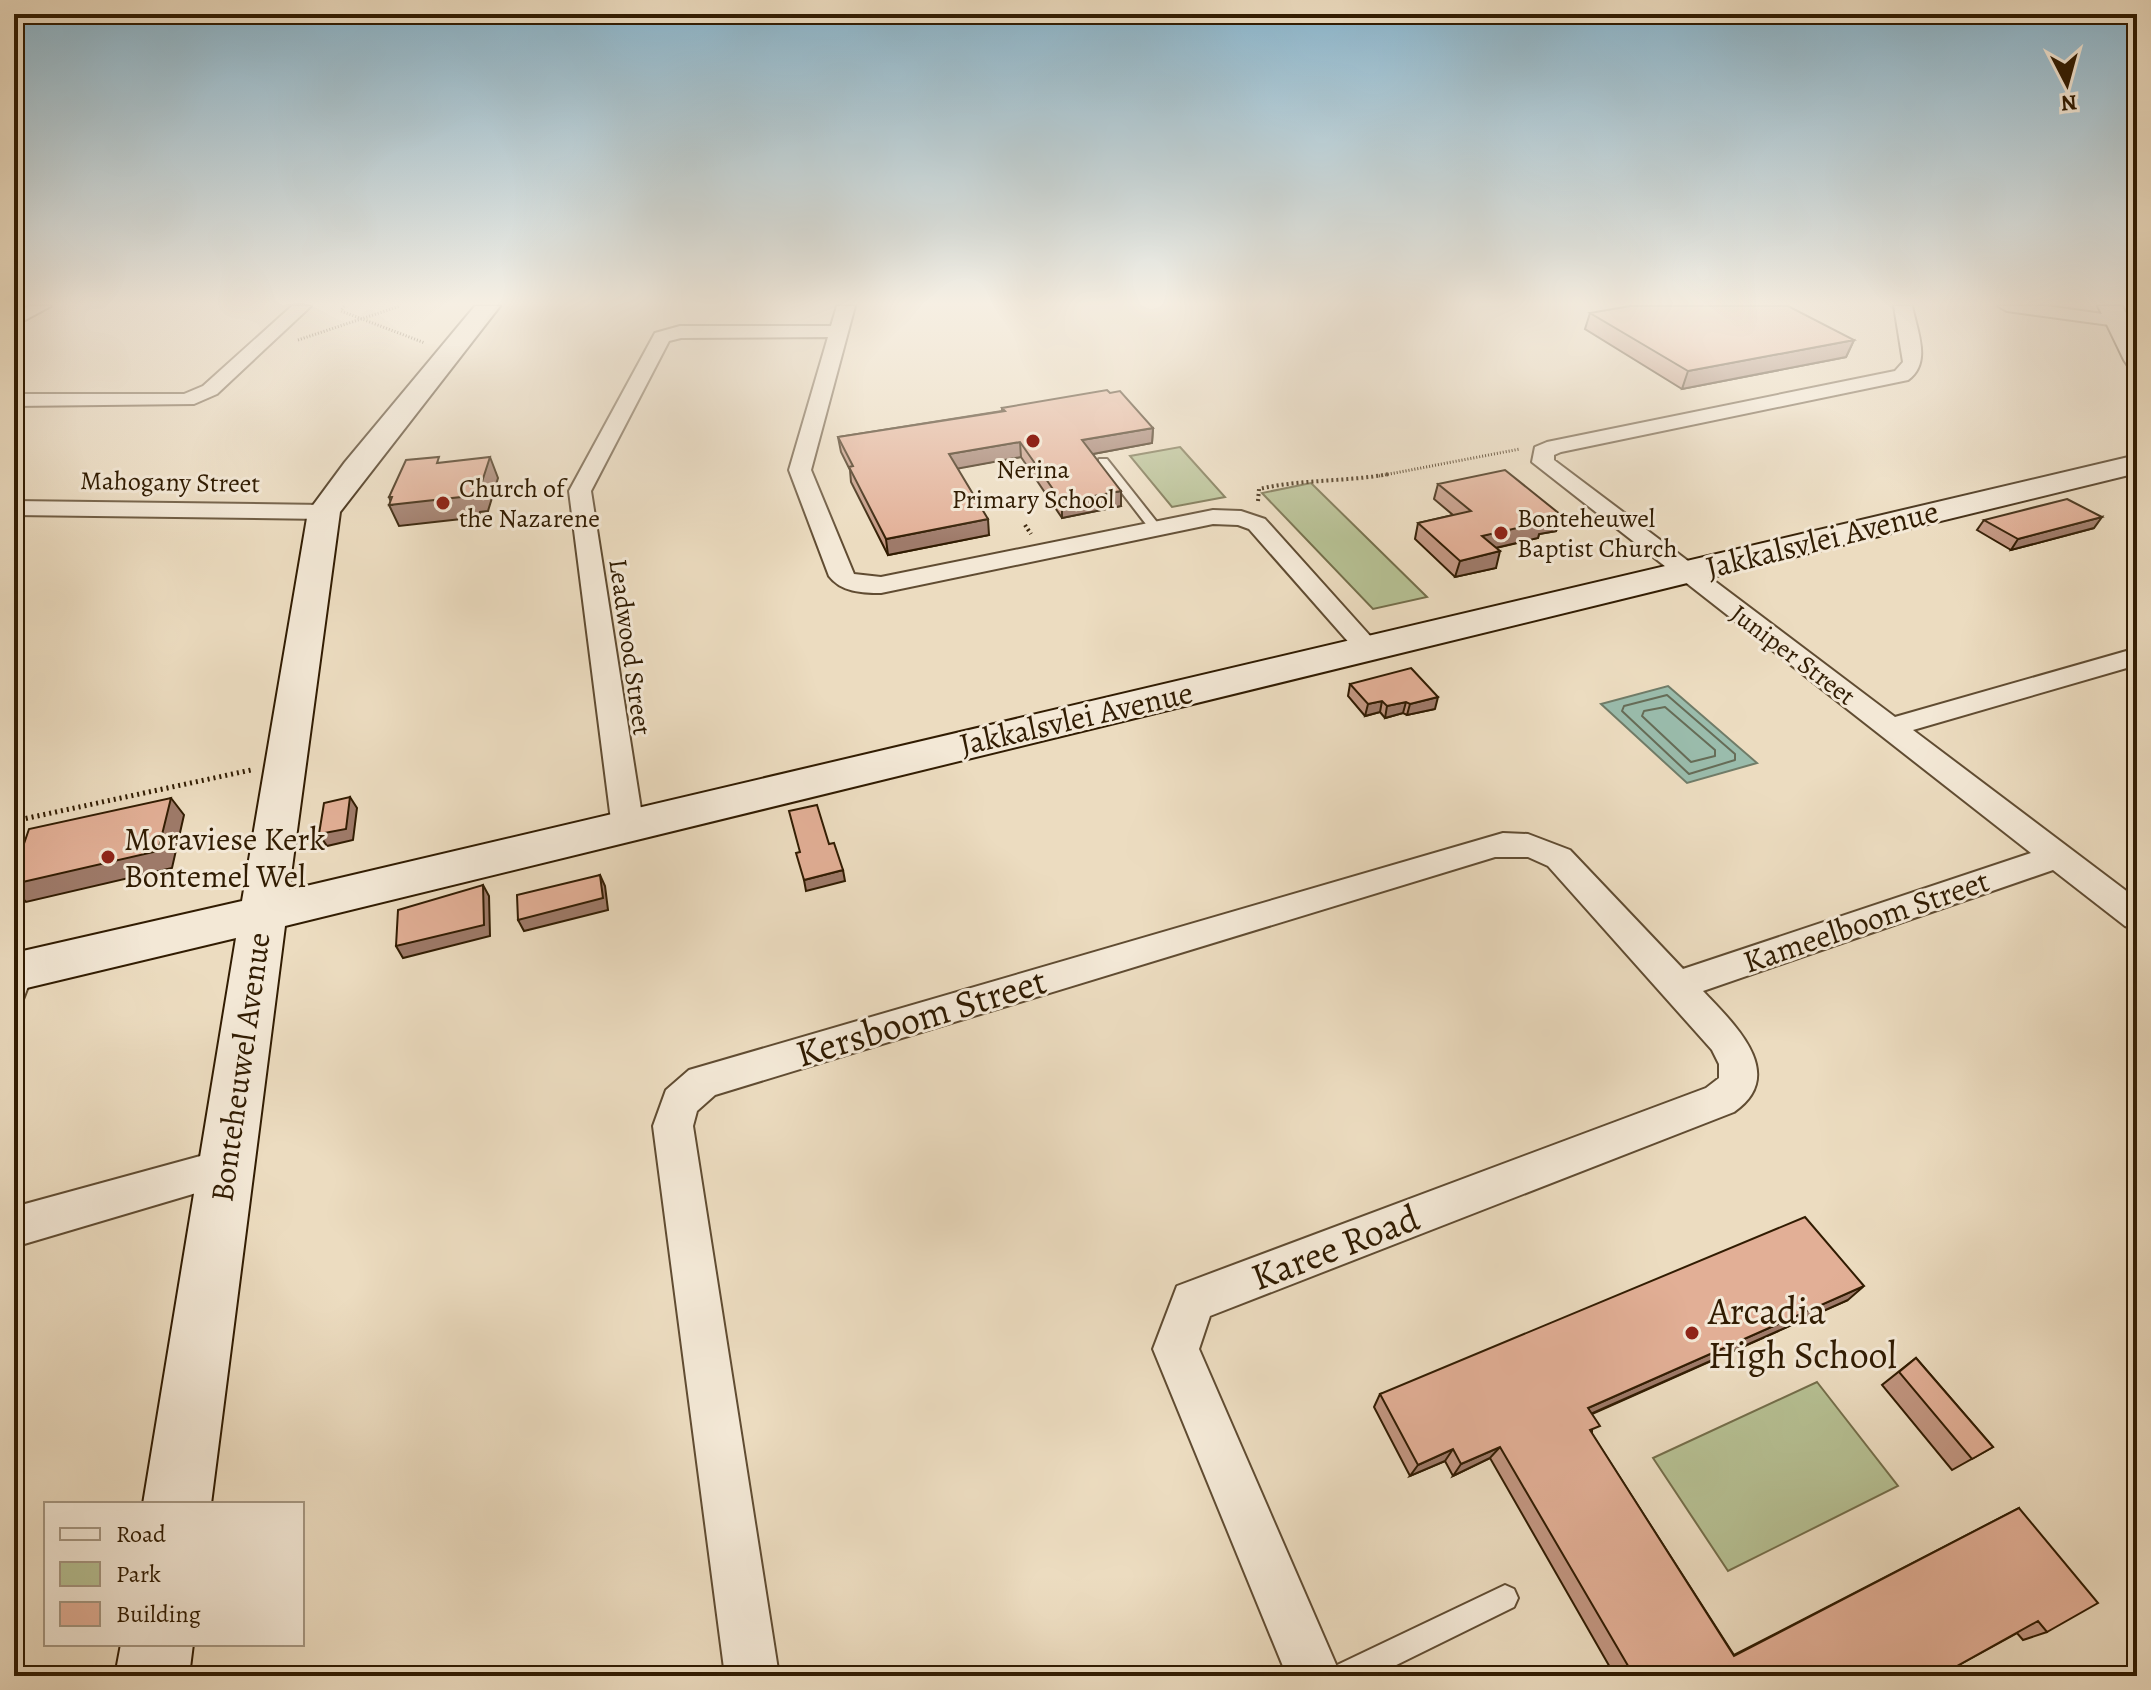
<svg xmlns="http://www.w3.org/2000/svg" width="2151" height="1690" font-family="Alegreya,serif">
<style>
.green{fill:#b6c093;stroke:#746e4a;stroke-width:2}
.water{fill:#9abcac;stroke:#707c68;stroke-width:2}
.lines{fill:none;stroke-linecap:round;stroke-linejoin:round}
.shore{stroke:#666c57;stroke-width:2}
.lane-casing{stroke:#604c32;stroke-width:4}
.street-casing{stroke:#604c32;stroke-width:4}
.secondary-casing{stroke:#311c02;stroke-width:4}
.path-far2{stroke:#311c02;stroke-width:3;stroke-dasharray:1 2;stroke-linecap:butt}
.path-far1{stroke:#311c02;stroke-width:4;stroke-dasharray:2 3;stroke-linecap:butt}
.path{stroke:#311c02;stroke-width:5;stroke-dasharray:2 4;stroke-linecap:butt}
.lane{fill:#f3e8d6;fill-rule:evenodd}
.street{fill:#f3e8d6;fill-rule:evenodd}
.secondary{fill:#f3e8d6;fill-rule:evenodd}
.wall{fill:#c29681;stroke:#311c02;stroke-width:2}
.shaded-wall{fill:#9e7a69;stroke:#311c02;stroke-width:2}
.building{fill:#e2af96;stroke:#311c02;stroke-width:2}
.poi-dot{fill:#8f2418;stroke:#f3e8d6;stroke-width:3}
.labels{text-anchor:middle;dominant-baseline:central;stroke-width:6;stroke-linejoin:round;paint-order:stroke}
.far-poi-label{font-size:26px;fill:#311c02;stroke:#f3e8d6;text-anchor:start}
.far-street-label{font-size:26px;fill:#311c02;stroke:#f3e8d6}
.street-label{font-size:32px;fill:#311c02;stroke:#f3e8d6}
.poi-label{font-size:32px;fill:#311c02;stroke:#f3e8d6;text-anchor:start}
.near-street-label{font-size:38px;fill:#311c02;stroke:#f3e8d6}
.near-poi-label{font-size:38px;fill:#311c02;stroke:#f3e8d6;text-anchor:start}
</style>
<rect width="100%" height="100%" fill="#ecdcc0"/>
<filter id="stains"><feTurbulence type="fractalNoise" baseFrequency=".0025" numOctaves="4"/><feColorMatrix values="0 0 0 0 .2 0 0 0 0 .09 0 0 0 0 .02 0 0 0 .5 -.17"/></filter>
<radialGradient id="worn" r=".72"><stop offset=".6" stop-color="#630" stop-opacity="0"/><stop offset="1" stop-color="#630" stop-opacity=".3"/></radialGradient>
<path class="green" d="M1180,447l45,50 -53,10 -42,-51z
M1311,483l116,114 -54,12 -111,-116z
M1817,1382l81,104 -170,85 -75,-113z"/>
<path class="water" d="M1668,686l89,77 -70,20 -86,-79z"/>
<g class="lines">
<path class="shore" d="M1667,695l68,59v6l-46,14 -67,-63 2,-5z
M1665,707l50,43v6l-24,6 -49,-46 2,-5z"/>
<g class="lane-casing">
<path id="lane" d="M1099,459h8l53,67v6h-8l-53,-69z
M25,964l6,2 3,5 -14,36 -6,2v-32l5,-11z
M1505,1585l9,4 4,9 -4,9 -140,69h-42l3,-10z"/>
</g>
<g class="street-casing">
<path id="street" d="M29,306h22l-37,20v-12z
M292,306h19l-94,88 -23,10 -180,2v-12h170l19,-8z
M837,306h18l-44,164 43,104 27,3 332,-67 28,1 24,8 116,129 -4,6h-18l-110,-125 -11,-4 -25,-1 -332,69c-19,0 -40,-1 -52,-17l-40,-106 39,-133 -147,1 -12,3 -78,150 53,337 -5,8 -11,3 -11,-3 -5,-8 -43,-337 86,-158 25,-7h151z
M1894,306h18c5,25 20,57 -4,74l-347,72 -7,3v5l341,257 242,-69v17l-224,65 224,169v31l-12,-4 -72,-56 -350,121c30,32 86,83 31,121l-524,204 -11,33 142,327h-54l-134,-327 24,-63 529,-198 13,-10v-14l-7,-14 -164,-184 -20,-9h-33l-780,238 -18,16 -4,15 86,550h-54l-72,-550 13,-36 23,-20 814,-237 25,1 42,16 113,119 348,-116 -499,-391 3,-15 12,-5 348,-71 8,-9z
M1998,306h48l71,10 9,5 -9,5 -110,-15z
M14,501l310,4 8,2 4,5 -4,5 -8,2 -310,-4z
M226,1149l14,5 6,13 -6,13 -226,67v-40z"/>
</g>
<g class="secondary-casing">
<path id="secondary" d="M475,306h25l-160,206 -51,378 1848,-435v18l-1852,453 -74,578h-68l93,-566 -222,53v-38l228,-52 66,-389 37,-50z
M2098,306h24l15,28v34l-9,-2 -4,-6z
M121,1644h72l-4,32h-74z"/>
</g>
<path class="path-far2" d="M344,306l-3,5 84,32
M298,340l102,-34
M1379,476l141,-27"/>
<path class="path-far1" d="M1258,501l1,-12c43,-10 87,-7 130,-15
M1025,525l6,9"/>
<path class="path" d="M14,821l237,-51"/>
<use href="#lane" class="lane"/>
<use href="#street" class="street"/>
<use href="#secondary" class="secondary"/>
</g>
<path class="wall" d="M1590,313l264,27 -8,17 -164,32 -97,-60z
M1002,408l151,20 -1,15 -59,11 28,52 -59,12 -41,-61 -64,11 32,67 -101,20 -37,-73 -1,-12 -9,-18 -3,-15 164,-26z
M1438,484l123,31 -5,16 -17,3 -1,4 -42,10v20l-41,9 -40,-38 3,-16 35,-8 -19,-16z
M1984,520l110,8 -83,22 -34,-20z
M1350,684l85,25 -28,6 -4,-2 -18,5 -5,-6 -15,4 -17,-20z
M1848,1300l-256,114v20l142,221 285,-147 28,124 -24,8 -6,-7 -78,43h-324l-125,-218 -37,18 -8,-15 -35,15 -36,-69 6,-13z
M1916,1358l77,89 -41,23 -70,-85z"/>
<path class="shaded-wall" d="M1854,340l-8,17 -164,32 6,-18z
M1153,428l-1,15 -70,13v-16z
M1020,442l1,15 -71,13 -1,-16z
M490,457l8,21 -10,33 -8,1 -1,5 -80,9 -10,-21h3l-3,-8z
M1121,491v15l-59,12v-16z
M1561,515l-5,16 -17,3 -1,4 -60,14 4,-16 57,-17z
M2102,517l-8,11 -83,22 7,-11z
M988,519l1,16 -101,20 -2,-16z
M1500,551l-4,17 -41,9 5,-16z
M1438,697l-3,12 -28,6 3,-11z
M1382,701l-2,11 -15,4 3,-12z
M1406,702l-3,11 -18,5 2,-12z
M350,797l7,11 -4,32 -26,6 -8,-12z
M171,798l13,17 -12,53 -146,34 -12,-13v-5z
M843,870l2,11 -39,10 -2,-11z
M600,875l5,11 3,24 -84,21 -6,-11z
M483,885l6,11 1,40 -87,22 -7,-12z
M1864,1286l-16,14 -271,120 11,-12z
M1500,1447l-10,11 -37,18 8,-12z
M1453,1449l-8,12 -35,15 8,-11z"/>
<path class="building" d="M1630,306h158l66,34 -166,31 -98,-58z
M1107,390l3,3 10,-2 33,37 -71,12 39,51 -59,11 -42,-60 -71,12 39,65 -102,20 -37,-72 4,-1 -15,-29 167,-26 -3,-3z
M439,457l-2,6 53,-6 -11,34h-7l-2,5 -81,9 3,-8h-3l17,-37z
M1505,470l56,45 -22,4 4,3 -61,14 18,15 -40,10 -42,-38 53,-12 -33,-27z
M2067,499l35,18 -84,22 -34,-19z
M1411,668l27,29 -28,7 -4,-2 -19,4 -5,-5 -14,3 -18,-20z
M350,797l-4,32 -27,5 5,-31z
M171,798l-13,53 -144,33v-11l15,-44z
M817,805l12,39 5,-1 9,27 -39,10 -8,-27 4,-1 -11,-41z
M600,875l3,23 -85,22 -1,-25z
M483,885l1,40 -88,21 2,-36z
M1805,1217l59,69 -276,122 12,18 -10,4 144,226 285,-148 79,95 -51,29 -9,-11 -99,55h-305l-134,-229 -39,17 -8,-15 -35,16 -38,-71z
M1916,1358l77,89 -21,12 -73,-87z"/>
<linearGradient id="sky" x2="0" y2="1"><stop stop-color="#89b7d0"/><stop offset="0.56" stop-color="#f6efe3"/><stop offset="1" stop-color="#f6efe3" stop-opacity="0"/></linearGradient>
<rect width="2151" height="542" fill="url(#sky)"/>
<g class="poi-dot">
<circle cx="1033" cy="441" r="8"/>
<circle cx="443" cy="503" r="8"/>
<circle cx="1501" cy="533" r="8"/>
<circle cx="108" cy="857" r="8"/>
<circle cx="1692" cy="1333" r="8"/>
</g>
<g class="labels">
<g class="far-poi-label">
<text x="1033" y="469" text-anchor="middle">Nerina<tspan x="1033" dy="30">Primary School</tspan></text>
<text x="459" y="488">Church of<tspan x="459" dy="30">the Nazarene</tspan></text>
<text x="1517" y="518">Bonteheuwel<tspan x="1517" dy="30">Baptist Church</tspan></text>
</g>
<g class="far-street-label">
<text transform="translate(170 482) rotate(1)">Mahogany Street</text>
<text transform="translate(630 647) rotate(82)">Leadwood Street</text>
<text transform="translate(1793 655) rotate(37)">Juniper Street</text>
</g>
<g class="street-label">
<text transform="translate(1822 539) rotate(-14)">Jakkalsvlei Avenue</text>
<text transform="translate(1076 718) rotate(-13)">Jakkalsvlei Avenue</text>
<text transform="translate(1866 921) rotate(-19)">Kameelboom Street</text>
<text transform="translate(240 1067) rotate(-82)">Bonteheuwel Avenue</text>
</g>
<g class="poi-label">
<text x="124" y="839">Moraviese Kerk<tspan x="124" dy="37">Bontemel Wel</tspan></text>
</g>
<g class="near-street-label">
<text transform="translate(921 1017) rotate(-17)">Kersboom Street</text>
<text transform="translate(1335 1247) rotate(-21)">Karee Road</text>
</g>
<g class="near-poi-label">
<text x="1708" y="1311">Arcadia<tspan x="1708" dy="44">High School</tspan></text>
</g>
</g>
<rect width="2151" height="1690" fill="none" stroke="#ecdcc0" stroke-width="48"/>
<rect x="16" y="16" width="2119" height="1658" fill="none" stroke="#311c02" stroke-width="4"/>
<rect x="24" y="24" width="2103" height="1642" fill="none" stroke="#311c02" stroke-width="2"/>
<rect x="44" y="1502" width="260" height="144" fill="#f3e8d6" stroke="#a59681" stroke-width="2"/>
<rect x="60" y="1528" width="40" height="12" fill="#f3e8d6" stroke="#a59681" stroke-width="2"/>
<text x="116" y="1542" font-size="24" fill="#311c02">Road</text>
<rect x="60" y="1562" width="40" height="24" fill="#b6c093" stroke="#a59681" stroke-width="2"/>
<text x="116" y="1582" font-size="24" fill="#311c02">Park</text>
<rect x="60" y="1602" width="40" height="24" fill="#e2af96" stroke="#a59681" stroke-width="2"/>
<text x="116" y="1622" font-size="24" fill="#311c02">Building</text>
<g transform="translate(2067 84) rotate(174)" stroke="#f3e8d6" stroke-width="6" paint-order="stroke">
<path d="M0-6L14 30L0 20L-14 30Z" fill="#311c02"/>
<text y="-12" font-size="22" font-weight="bold" text-anchor="middle" fill="#311c02">N</text>
</g>
<rect width="100%" height="100%" filter="url(#stains)"/>
<rect width="100%" height="100%" fill="url(#worn)"/>
</svg>
